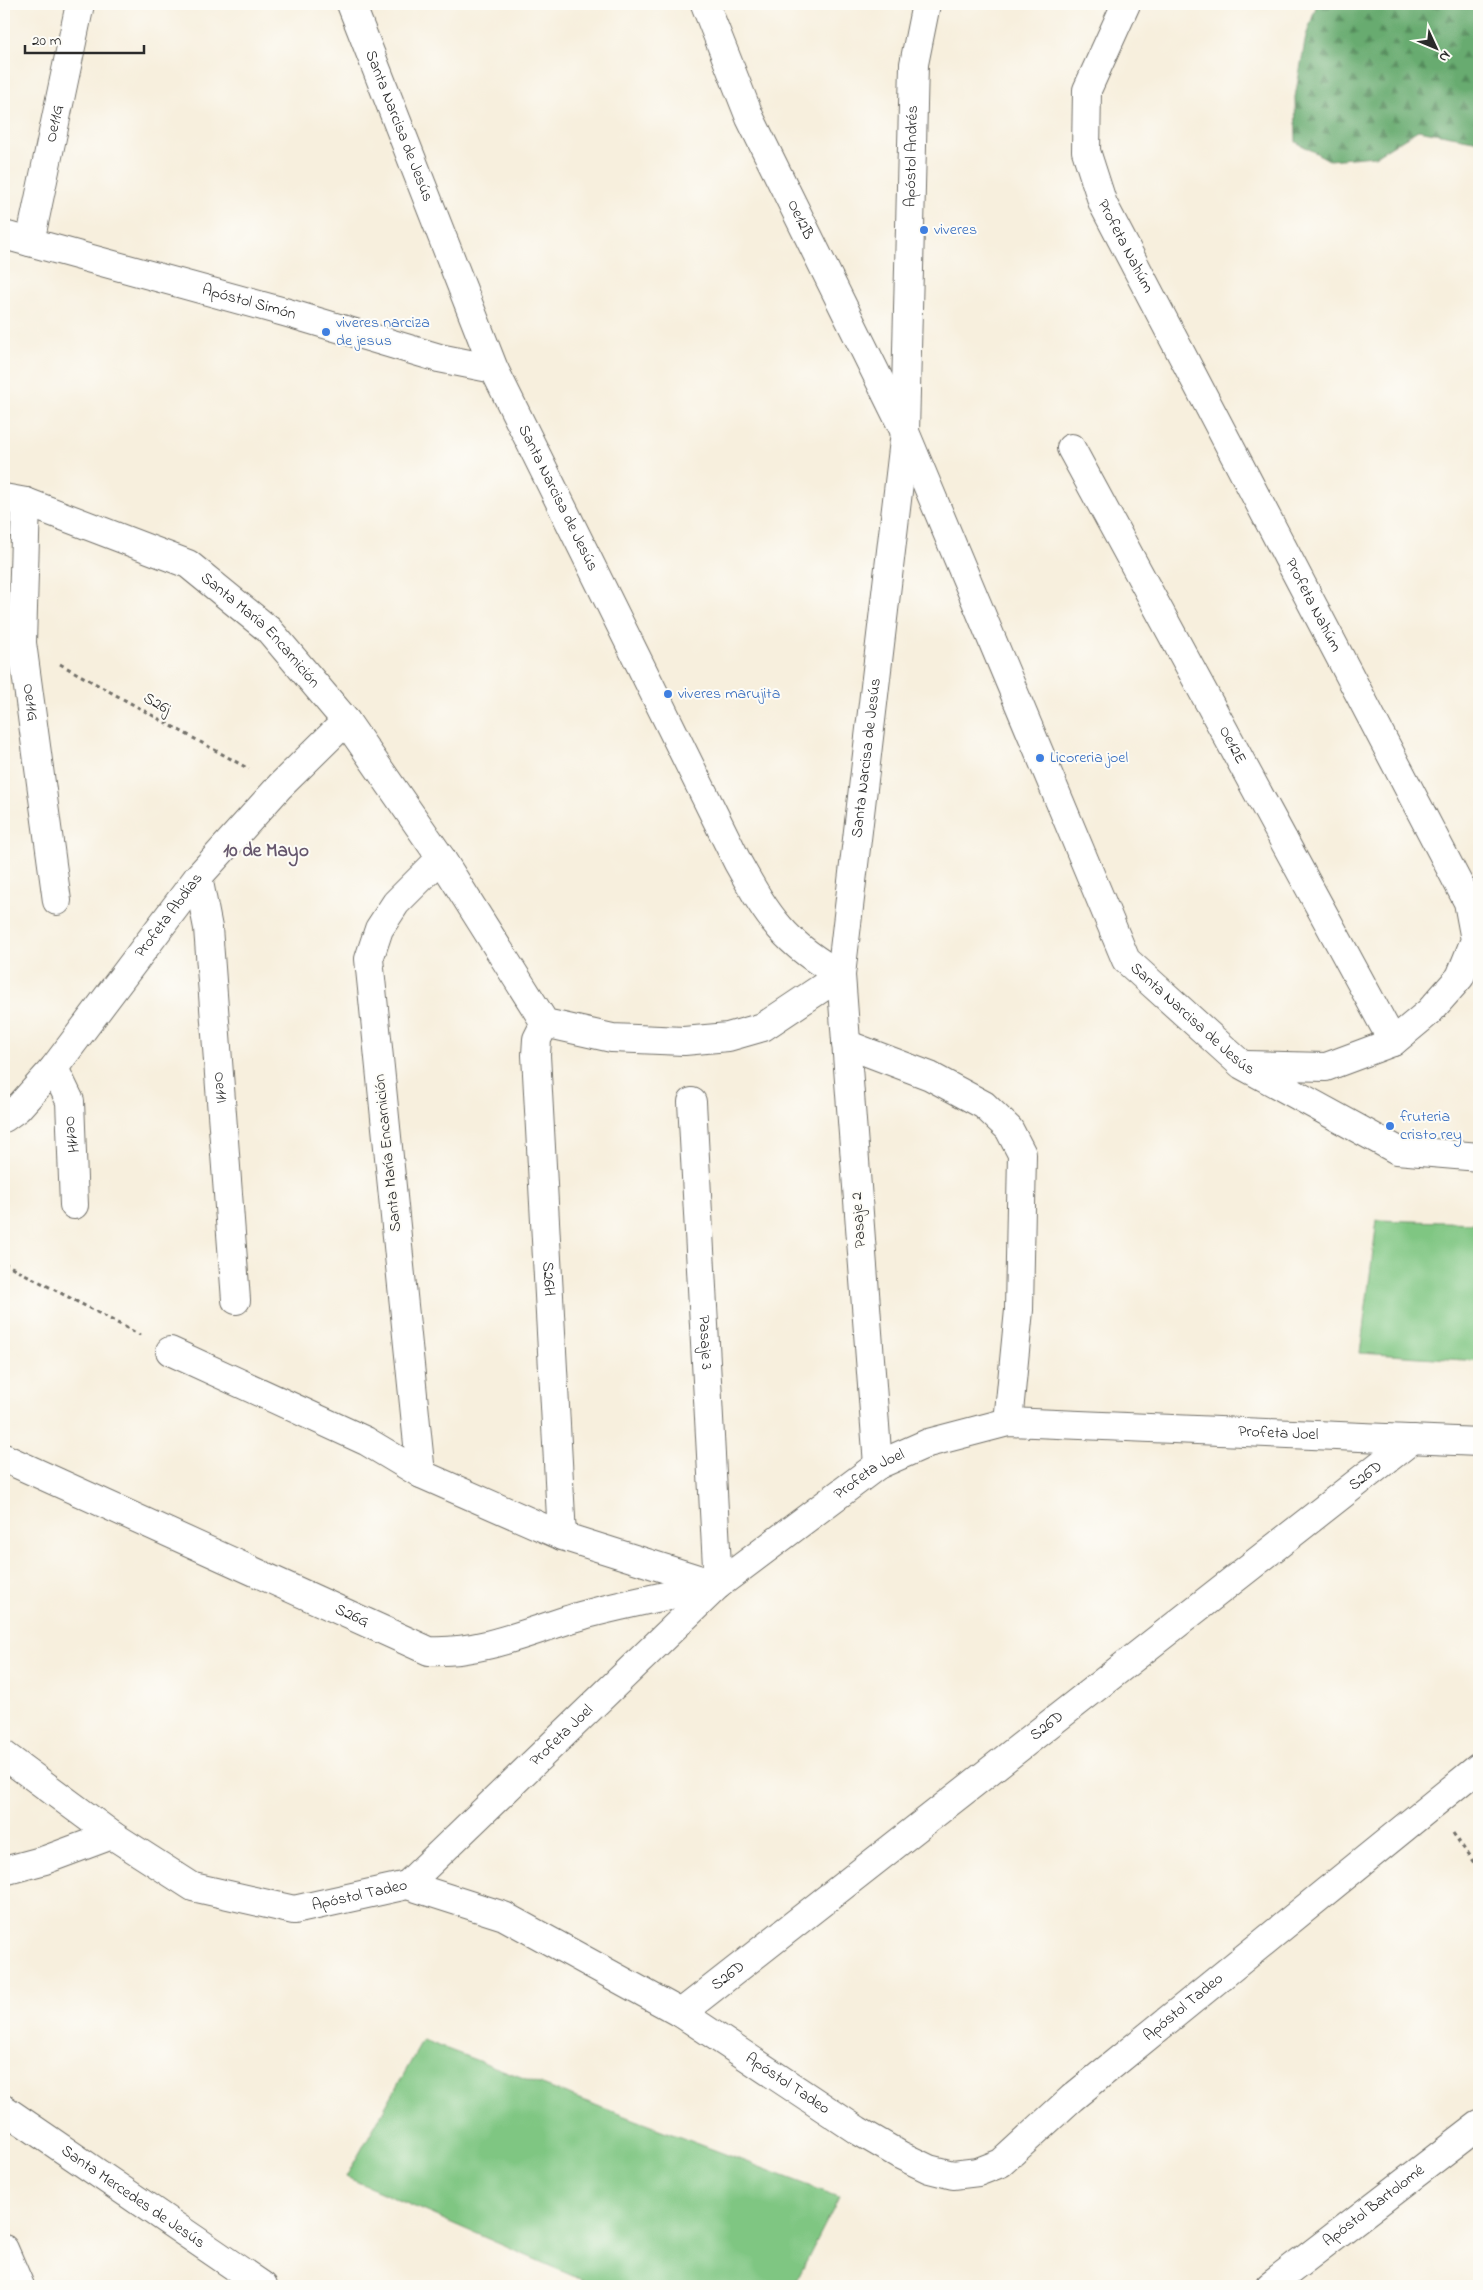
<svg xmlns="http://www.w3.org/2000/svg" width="1483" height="2290" font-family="'Indie Flower',sans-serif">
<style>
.forest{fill:url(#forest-firs);stroke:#496b4e}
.pitch{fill:#7fc682;stroke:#557856}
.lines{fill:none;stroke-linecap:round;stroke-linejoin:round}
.minor-casing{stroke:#727069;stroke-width:30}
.path{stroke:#727069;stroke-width:3;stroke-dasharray:4 4;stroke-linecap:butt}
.minor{stroke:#fff;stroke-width:28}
.shop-dot{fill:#3f7fe0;stroke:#fdfcf7;stroke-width:2}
.labels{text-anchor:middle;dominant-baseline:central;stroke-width:4;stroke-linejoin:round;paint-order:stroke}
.street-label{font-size:16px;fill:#2b2b2b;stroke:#fdfcf7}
.shop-label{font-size:16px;fill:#366cbe;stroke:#fdfcf7;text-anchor:start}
.quarter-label{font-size:19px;font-weight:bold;fill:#66576d;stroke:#fdfcf7}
</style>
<defs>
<pattern id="forest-firs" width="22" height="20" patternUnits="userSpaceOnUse" patternTransform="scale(1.25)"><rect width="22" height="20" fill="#67ab70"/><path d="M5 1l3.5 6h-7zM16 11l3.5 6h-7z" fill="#558b5c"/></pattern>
</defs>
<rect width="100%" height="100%" fill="#fdfcf7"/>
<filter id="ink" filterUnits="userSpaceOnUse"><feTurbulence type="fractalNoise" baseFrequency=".02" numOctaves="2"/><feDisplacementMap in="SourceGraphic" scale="10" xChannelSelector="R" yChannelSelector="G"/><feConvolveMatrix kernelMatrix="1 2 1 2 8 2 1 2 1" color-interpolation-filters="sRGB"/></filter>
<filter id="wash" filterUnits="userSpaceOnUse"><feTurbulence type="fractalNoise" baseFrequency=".0096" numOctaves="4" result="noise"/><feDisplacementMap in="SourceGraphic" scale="20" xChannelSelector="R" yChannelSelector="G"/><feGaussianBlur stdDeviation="1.12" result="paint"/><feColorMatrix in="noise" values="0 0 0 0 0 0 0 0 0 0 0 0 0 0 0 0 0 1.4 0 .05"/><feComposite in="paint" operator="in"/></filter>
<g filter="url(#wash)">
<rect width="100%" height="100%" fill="#f7efdd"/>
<path class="forest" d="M1317,4h162v137l-61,-11 -43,26 -46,4 -33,-18 -1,-45 11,-61z"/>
<path class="pitch" d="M1377,1220l102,3v138l-119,-8z
M423,2040l416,157 -45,89h-198l-250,-109z"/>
</g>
<g filter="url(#ink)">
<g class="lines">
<g class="minor-casing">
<g id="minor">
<path id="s1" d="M351,4l143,365 244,494c30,54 47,81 103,112"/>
<path id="s2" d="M705,4l45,114 155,314 221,528 116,105 155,85 82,7"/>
<path id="s3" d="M1126,4l-39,86 -1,61 17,53 365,698 7,38 -15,37 -31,35 -36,30 -67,25 -80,-2"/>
<path id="s4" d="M4,235l284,78 151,45 55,11"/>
<path id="s5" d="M30,242l50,-238"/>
<path id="s6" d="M1071,448l322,594"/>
<path id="s7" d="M4,498l22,4 162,62 81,66 77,91 95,137 104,165 67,15 72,3 44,-4 35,-10 78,-52"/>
<path id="s8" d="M26,502l-4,141 35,258"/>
<path id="s9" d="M198,877l10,51 28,372"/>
<path id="s10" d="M545,1023l-8,16 -1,16 26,481"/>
<path d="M846,1044l84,32 54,29 25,24 13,25 -3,156 -11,112"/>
<path id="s11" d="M54,1068l16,33 4,104"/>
<path id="s12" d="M692,1102l26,483"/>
<path id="s13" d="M4,1118l14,-10 36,-40 144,-191 82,-91 66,-65"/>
<path d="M170,1351l196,90 55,33 141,62 155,49"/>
<path id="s14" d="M4,1458l425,193c56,3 109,-24 162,-38 42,-11 85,-19 127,-28"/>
<path id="s15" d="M878,1465l-37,-490 64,-543 9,-368 12,-60"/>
<path d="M421,1474l-52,-515 10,-30 17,-26 45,-45"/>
<path d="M4,1755l108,80"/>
<path id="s16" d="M4,1871l41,-11 67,-25 81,52 101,23 113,-25 97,31 177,97 176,117 43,25 29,14 24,6 25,-3 23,-9 71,-65 407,-331"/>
<path id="s17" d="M407,1885l311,-300 160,-120 50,-22 80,-21 471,20"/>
<path id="s18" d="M681,2013l732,-574"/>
<path id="s19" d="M4,2109l259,177"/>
<path d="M4,2249l16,37"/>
<path id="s20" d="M1270,2286l209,-161"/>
</g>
</g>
<path class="path" d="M60,664l189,105
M4,1263l136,72
M1453,1833l26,37"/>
<use href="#minor" class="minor"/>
</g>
</g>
<g class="shop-dot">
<circle cx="924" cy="230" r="5"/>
<circle cx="326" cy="332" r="5"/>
<circle cx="668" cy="694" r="5"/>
<circle cx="1040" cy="758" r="5"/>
<circle cx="1390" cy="1126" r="5"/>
</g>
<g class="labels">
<g class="street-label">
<text stroke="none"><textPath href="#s5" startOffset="121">Oe11G</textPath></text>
<text stroke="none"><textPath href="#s1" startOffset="131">Santa Narcisa de Jesús</textPath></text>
<text stroke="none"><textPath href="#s15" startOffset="1314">Apóstol Andrés</textPath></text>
<text stroke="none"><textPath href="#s2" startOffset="236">Oe12B</textPath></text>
<text stroke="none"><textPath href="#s3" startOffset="259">Profeta Nahúm</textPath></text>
<text stroke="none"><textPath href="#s4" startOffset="254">Apóstol Simón</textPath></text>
<text stroke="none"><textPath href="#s1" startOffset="536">Santa Narcisa de Jesús</textPath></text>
<text stroke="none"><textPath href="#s3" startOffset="664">Profeta Nahúm</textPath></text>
<text stroke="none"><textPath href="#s7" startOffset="294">Santa María Encarnición</textPath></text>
<text stroke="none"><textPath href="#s8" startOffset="201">Oe11G</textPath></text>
<text transform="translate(157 704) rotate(29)">S26j</text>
<text stroke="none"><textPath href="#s6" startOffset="338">Oe12E</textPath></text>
<text stroke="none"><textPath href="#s15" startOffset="710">Santa Narcisa de Jesús</textPath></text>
<text stroke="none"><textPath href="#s13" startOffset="262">Profeta Abdías</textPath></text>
<text stroke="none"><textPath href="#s2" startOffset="1134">Santa Narcisa de Jesús</textPath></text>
<text stroke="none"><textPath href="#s9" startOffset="212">Oe11I</textPath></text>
<text stroke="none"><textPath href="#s11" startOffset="70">Oe11H</textPath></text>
<text transform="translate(388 1153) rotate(-96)">Santa María Encarnición</text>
<text transform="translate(859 1220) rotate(-94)">Pasaje 2</text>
<text stroke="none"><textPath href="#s10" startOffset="258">S26H</textPath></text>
<text stroke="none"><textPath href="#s12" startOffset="241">Pasaje 3</textPath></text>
<text stroke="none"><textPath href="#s17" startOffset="1040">Profeta Joel</textPath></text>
<text stroke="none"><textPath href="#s17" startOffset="620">Profeta Joel</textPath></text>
<text stroke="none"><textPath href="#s18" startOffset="870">S26D</textPath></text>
<text stroke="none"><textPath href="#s14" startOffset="382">S26G</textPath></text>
<text stroke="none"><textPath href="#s18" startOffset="465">S26D</textPath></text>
<text stroke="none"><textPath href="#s17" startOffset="215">Profeta Joel</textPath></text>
<text stroke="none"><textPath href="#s16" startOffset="381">Apóstol Tadeo</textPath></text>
<text stroke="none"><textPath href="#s18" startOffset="60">S26D</textPath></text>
<text stroke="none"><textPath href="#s16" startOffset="1341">Apóstol Tadeo</textPath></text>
<text stroke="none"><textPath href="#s16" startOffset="861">Apóstol Tadeo</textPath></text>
<text stroke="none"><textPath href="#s19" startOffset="156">Santa Mercedes de Jesús</textPath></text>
<text stroke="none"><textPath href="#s20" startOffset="131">Apóstol Bartolomé</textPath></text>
</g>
<g class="shop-label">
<text x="934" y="230">viveres</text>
<text x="336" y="323">viveres narciza<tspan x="336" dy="18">de jesus</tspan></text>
<text x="678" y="694">viveres marujita</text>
<text x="1050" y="758">Licoreria joel</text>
<text x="1400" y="1117">fruteria<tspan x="1400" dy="18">cristo rey</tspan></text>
</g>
<g class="quarter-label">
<text x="266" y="851">10 de Mayo</text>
</g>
</g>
<rect width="1483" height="2290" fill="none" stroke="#fdfcf7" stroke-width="20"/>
<g transform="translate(1436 48) rotate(134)" stroke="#fdfcf7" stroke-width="4" paint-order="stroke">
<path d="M0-4L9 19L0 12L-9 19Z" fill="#2b2b2b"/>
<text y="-8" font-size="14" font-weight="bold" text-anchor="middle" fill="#2b2b2b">N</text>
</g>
<path d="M25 45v8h119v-8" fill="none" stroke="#2b2b2b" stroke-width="2.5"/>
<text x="32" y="45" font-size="15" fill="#2b2b2b" stroke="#fdfcf7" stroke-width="4" paint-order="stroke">20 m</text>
</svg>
